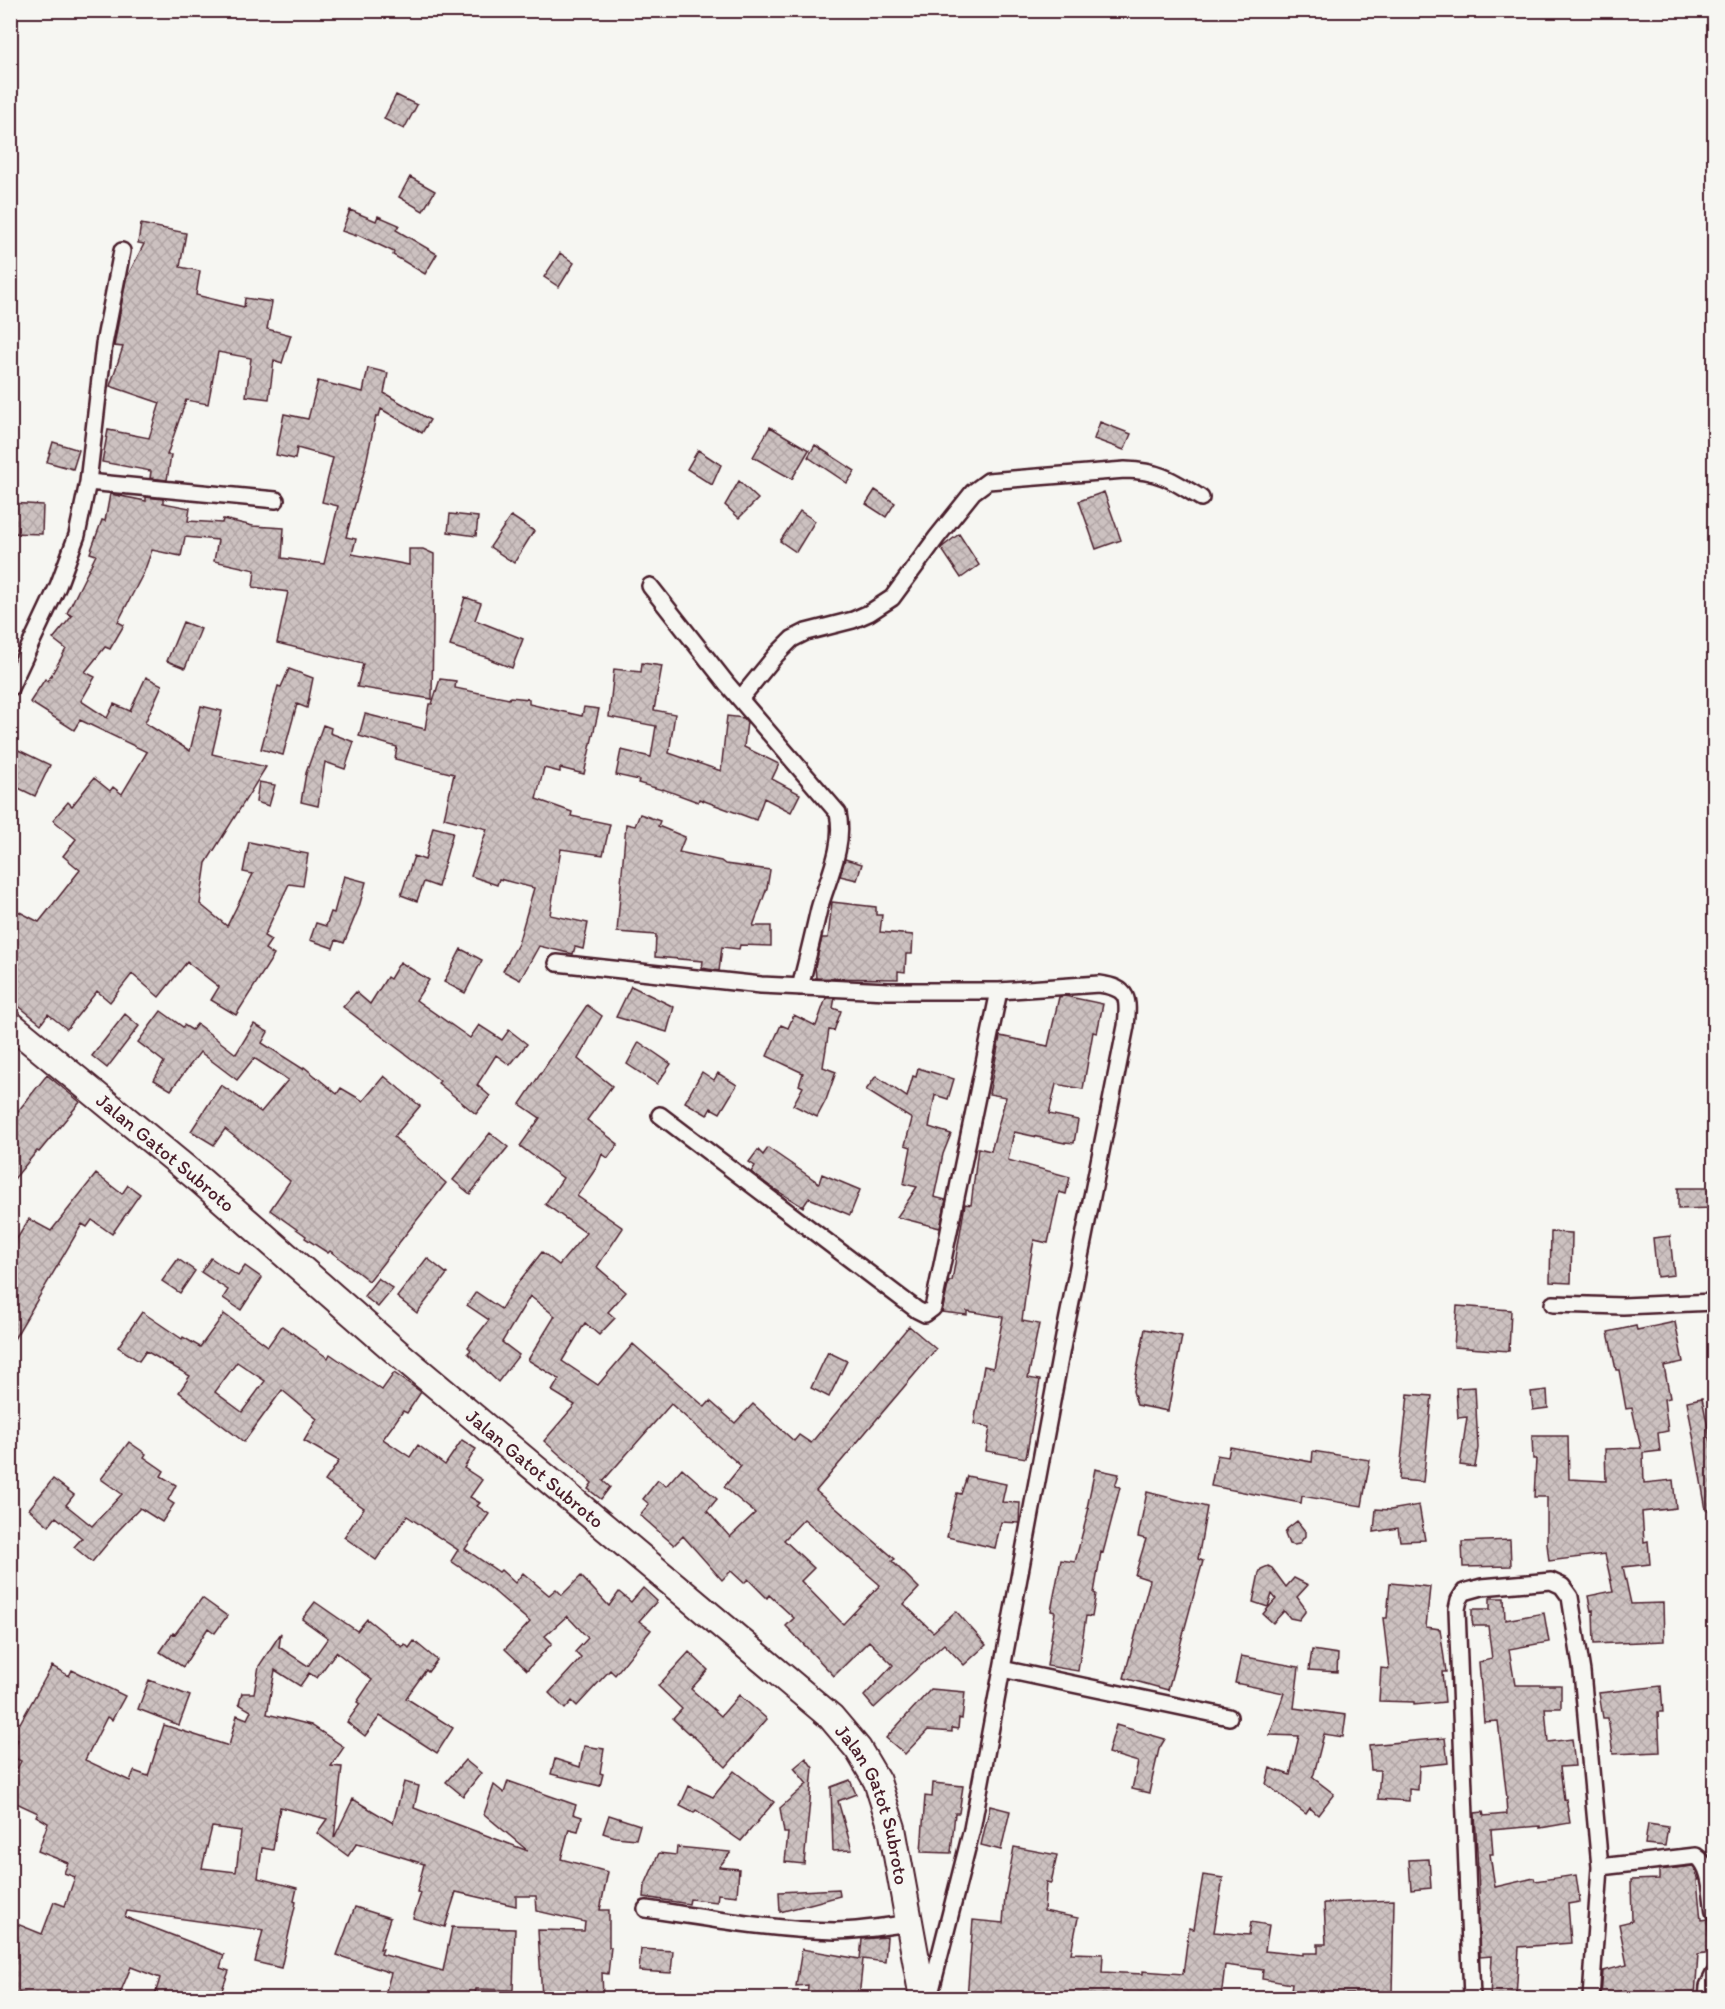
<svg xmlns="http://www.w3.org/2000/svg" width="1725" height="2009" font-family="Itim,sans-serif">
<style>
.building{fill:url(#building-cross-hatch);stroke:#4a1f2b;stroke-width:1.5;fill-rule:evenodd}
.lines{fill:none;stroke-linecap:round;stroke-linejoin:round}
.minor-casing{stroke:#4a1f2b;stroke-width:20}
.trunk-casing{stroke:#4a1f2b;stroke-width:30}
.minor{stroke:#f6f6f2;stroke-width:15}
.trunk{stroke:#f6f6f2;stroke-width:26}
.labels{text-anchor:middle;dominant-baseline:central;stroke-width:4.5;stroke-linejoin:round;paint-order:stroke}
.street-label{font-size:20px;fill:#4a1f2b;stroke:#f6f6f2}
</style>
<defs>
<pattern id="building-cross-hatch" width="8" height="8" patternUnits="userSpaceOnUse" patternTransform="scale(1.5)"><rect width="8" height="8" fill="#ccc1c0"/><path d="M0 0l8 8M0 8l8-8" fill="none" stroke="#b1a5a5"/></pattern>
</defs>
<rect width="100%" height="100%" fill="#f6f6f2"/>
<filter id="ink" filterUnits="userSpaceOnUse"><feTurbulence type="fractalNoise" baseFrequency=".0167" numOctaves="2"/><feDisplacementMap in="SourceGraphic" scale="12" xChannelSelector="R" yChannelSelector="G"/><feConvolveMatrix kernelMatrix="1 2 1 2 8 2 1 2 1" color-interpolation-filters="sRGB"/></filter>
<g filter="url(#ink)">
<path class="building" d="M396,95l21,10 -13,24 -20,-10z
M410,177l25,14 -12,20 -24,-14z
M350,210l26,11 2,-5 21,9 -3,5 41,24 -12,20 -32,-19 1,-3 -38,-18v2l-14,-5z
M141,224l45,9 -6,34 20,4 -4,24 48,12 1,-9 27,4 -5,27 24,6 -9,28 -8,-3 -5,39 -23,-3 5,-38 -33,-6 -10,52 -22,-4 -19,55h4l-4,25 -17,-2 1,-7 -49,-9 6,-32 41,8 11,-35 -50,-17 13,-39 -9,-1 12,-67 18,-35 -6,-1z
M560,253l14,10 -15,24 -15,-10z
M368,368l20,5 -4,20 46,27 -8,13 -41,-24 -2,7h-3l-11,52 -19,69 10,2 -4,15 57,11v-16h14l11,5 -2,145 -75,-12 6,-23 -86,-21 11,-51 -35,-5 2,-17 -41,-9 4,-21 -33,-3 -4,19 -29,-6 -8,22 -26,50 6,3 -14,24 -5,-2 -20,25 10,5 -14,24 26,17 7,-14 16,7 16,-34 16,8 -17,38 45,28 11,-45 21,5 -10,43 54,13 -60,96 -6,41 27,22 26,-52 -10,-2 6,-30 59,12 -5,32 -14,-2 -25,52 7,4 -6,9 9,6 -38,60 -25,-15 8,-13 -32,-25 -28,35 -27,-23 -22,28 -13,-11 -30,38 -19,-15 -7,10 -31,-25v-92l29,15 41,-52 -17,-14 13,-17 -23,-19 15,-18 4,4 22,-28 16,13 3,-4 9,7 25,-42 -67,-32 -6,10 -44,-28 15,-23 3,2 18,-32 -13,-10 19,-23 -5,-3 29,-58 -6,-2 12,-33 3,1 5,-27 36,7v-4l17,2v4l27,5 -2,13 34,2 1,-4 30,7 31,2 -2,30 42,6 14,-58 -16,-4 11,-44 -36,-10 -2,11 -19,-4 8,-41 24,5 10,-38 45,11z
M1100,422l31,12 -7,16 -30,-11z
M770,427l39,23 -17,29 -39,-22z
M53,442l26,8 -6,19 -26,-7z
M815,445l40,26 -8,12 -39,-26z
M698,450l23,15 -9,20 -25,-16z
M739,481l19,18 -19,19 -14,-13z
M875,490l20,13 -9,14 -20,-13z
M1104,492l17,48 -25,9 -17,-48z
M10,503l33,2 -1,29 -32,-1z
M800,511l15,10 -19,31 -16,-11z
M450,514l28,3 -2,19 -28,-4z
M511,516l23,15 -20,32 -24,-16z
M959,534l20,31 -18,13 -20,-30z
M465,597l16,6 -6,17 48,19 -11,29 -23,-9v-1l-39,-12z
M183,622l18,7 -16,39 -18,-7z
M642,663l20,3 -8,44 21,4 -6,39 52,18 6,-55 17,2 3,4 -3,25 35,17 -7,15 28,15 -9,18 -27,-14 -8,22 -57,-21 -1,3 -35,-13 -1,1 -24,-7 1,-3 -23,-5 5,-25 30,7 5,-31 -47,-9 5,-48 27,3z
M289,669l24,9 -6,30 -10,-4 -14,51 -22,-6 17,-63 3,1z
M440,679l16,2 -1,7 54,11 1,-2 19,2v5l53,12 2,-9 15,2 -15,65 -24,-6v4l-16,-4 -8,31 36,13 -1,4 39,8 -7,31 -42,-6 -11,66 38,8 -5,26 -8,-2 -2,7 -34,-8 -19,34 -17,-9 15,-27 16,-56 -35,-9 -2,6 -26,-9 16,-47 -43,-11 10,-44 -59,-15 2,-12 -38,-11 6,-22 60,15 4,-25h3z
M323,725l8,3 -1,5 24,9 -9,27 -20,-7 -7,44 -17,-4 5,-29z
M10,746l40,19 -15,31 -25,-12z
M259,782l16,3 -6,21 -13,-4z
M640,814l20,7 -2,5 27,11 -6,15 42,9 4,3 45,6 -3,18 -14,38h18v20l-31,-1 -1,4 -17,-2 -3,24 -17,-3 1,-7 -48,-4 1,-22 -39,-3 9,-108 9,2z
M433,827l20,5 -15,55 -14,-5 -7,19 -16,-6 13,-39 11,4z
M845,859l17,5 -5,16 -17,-4z
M344,876l22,6 -7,25 -15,36 -8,-3 -3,8 -23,-8 6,-17 10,3 5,-14 3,1z
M832,902l44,5v8h6l-2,17 33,3 -1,19h-6l-1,18 -7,-1v8l-82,-1 -1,-12 7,-28h6z
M461,949l21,11 -17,33 -21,-11z
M400,962l29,18 -13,20 54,38 9,-13 23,15 7,-10 18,14 -17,21 -14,-10 -19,30 13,11 -14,18 -38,-31 2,-2 -15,-12 -82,-62 13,-15 14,12 17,-27 3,2z
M631,986l43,21 -7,25 -51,-15z
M1065,996l38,8 -6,29 -4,-1 -10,57 -27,-5 -7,30 29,6 -4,23 -9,-1v1l-51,-11 -6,28 62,17 -4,17 -7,-2 -11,51 -14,-3 -5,28 -7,53 17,3 -11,54 12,2 -14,78 -40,-7 4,-24 -16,-3 10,-58 9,2 10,-51 -36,-6v4l-25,-3 7,-31h3l13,-77 6,1 7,-57 13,3 15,-54 -17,-3 11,-58 48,10 11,-49z
M826,998h9l-2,10 8,3 -7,20 -5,-1 -6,37 13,5 -10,28 -9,17 -24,-12 10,-18 -4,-2 4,-12 -36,-17 14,-31 7,3 6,-13 22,11z
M587,1005l15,11 -24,43 34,27 -25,34 31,24 -10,14 -6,-4 -5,13 -20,29 46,32 -26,39 29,25 -18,20 7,6 -16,17 -14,-12 -23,38 36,24 35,-41 72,63 5,-6 25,22 18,-19 41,37 5,-6 12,8 98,-117 27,23 -120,142 79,68 -3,2 27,27 -15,16 29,28 23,-21 30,34 -22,20 -20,-21 -70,64 -10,-12 29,-31 -24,-24 -35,35 -48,-50 8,-8 -25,-23 -2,3 -19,-19 -4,4 -13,-12 -9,9 -39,-44 -9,9 -34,-30 9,-11 -6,-5 15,-19 8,6 16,-18 35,31 -10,12 23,26 25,-24 -31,-26 17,-21 -70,-62 -68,77 7,6 -9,12 -13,-10 4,-6 -48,-42 31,-36 -23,-14 7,-12 -31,-19 27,-44 -25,-20 -28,46 17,13 -21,27 -30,-29 3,-3 -3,-3 21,-27 -22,-15 9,-13 25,17 13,-21 28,-36 17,13 27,-32 -41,-29 18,-26 -43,-32 20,-28 -20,-14zM804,1519l76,66 -37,39 -42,-43 13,-13 -30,-28z
M161,1011l22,16 1,-2 8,5 5,-6 39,30 18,-30 14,8 -6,11 41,26 1,-2 33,27 4,-6 22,13 21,-25 36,30 -26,31 52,46 -77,98 -39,-30 -2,2 -23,-15 1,-2 -36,-26 20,-29 -65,-52 -11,16 -23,-14 30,-46 40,27 27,-32 -34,-22 -17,22 -37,-28 -29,38 -17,-10 10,-18 -26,-20z
M125,1014l14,12 -32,42 -15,-12z
M639,1042l32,22 -14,20 -30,-20z
M918,1068l36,11 -6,20 -13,-4 -6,32 22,7 -8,20 -9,43 12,3 -6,28 -43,-11 20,-30 -13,-3 7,-37 -6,-2 7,-26 -46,-29 10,-14 31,21 6,-21 3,1z
M702,1072l12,8 4,-7 19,12 -17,28 -9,-5 -4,7 -22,-13z
M47,1075l33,27 -41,50 -2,-1 -27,33v-63z
M490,1133l18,14 -38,47 -17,-14z
M768,1148l51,35 3,-9 38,16 -10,25 -41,-17 -6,9 -32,-20 -20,-15 4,-6 -6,-4 9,-12 5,5z
M96,1174l26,20 6,-9 12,9 -28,40 -20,-14 -5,7 -5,-3 -72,122v-96l19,-31 22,12z
M1678,1188h36v20l-36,1z
M1551,1232l21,1 -1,50 -21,-1z
M1670,1236l4,39 -17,2 -4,-39z
M211,1258l27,18 7,-10 17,12 -21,32 -18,-12 5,-8 -27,-18z
M427,1258l20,16 -30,39 -20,-16z
M178,1259l17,12 -15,22 -18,-12z
M378,1278l15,11 -15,18 -14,-11z
M1457,1306l54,4 -2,41 -55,-4z
M142,1312l40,27 1,-2 17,10 24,-33 44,32 14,-20 46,32 2,-4 52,36 12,-17 27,19 -14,21 -4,-2 -20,28 27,18 8,-12 27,20 17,-25 14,9 -12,19 18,12 -12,17 10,6 -3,3 12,8 -24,35 34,23 2,-2 14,13 8,-10 26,22 7,-6 6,6 19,-19 28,30 10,-14 12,10 12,-14 14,13 -18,20 12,9 -36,45 -5,-5 -33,36 -5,-5 -7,8 -16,-16 32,-35 -6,-6 13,-14 -21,-22 -22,20 7,7 -25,27 -22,-21 25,-27 -41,-35 -38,-26 7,-11 -51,-34 -31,44 -32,-23 20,-29 -39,-27 14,-20 -35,-20 13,-22 -35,-29 -38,52 -65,-50 11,-16 -44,-25 -7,10 -21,-14zM237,1362l28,19 -23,31 -27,-20z
M1675,1322l8,40 -19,4 6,32 -6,1 4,32 -10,2 2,18 -17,2 1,30 29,-3 3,28 -34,4 2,30 4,-1 2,23 -27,3 8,37 32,-1 1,38 -70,3 -1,-34 -2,1 -3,-15 25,-5 -8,-37 -56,7 -2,-17v-47h-13l2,-38h-3l-1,-23h36l1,43 37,2 -1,-32 36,-1 -9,-40 -6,1 -7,-39h-3l-8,-38 28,-6 1,4z
M1145,1329l37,7 -14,75 -31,-6 -4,-14z
M828,1352l19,9 -18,36 -18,-9z
M1475,1387l3,61 -3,19 -15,-2 7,-48 -9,1 -2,-30z
M1547,1390l1,18 -15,2 -2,-18z
M1408,1394l24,2 -9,86 -24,-2z
M1702,1398l9,45 3,-1v67l-8,1 -19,-109z
M129,1442l17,12 -2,3 20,14 -3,5 15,9 -8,15 6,4 -12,18 -22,-14 -23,24 -25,30 -18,-15 8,-9 -26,-21 -7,9 -20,-17 24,-30 21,16 -8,10 26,21 30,-32 -21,-15z
M1230,1447l82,15 1,-11 57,9 -8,46 -60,-10 -1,7 -90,-17 6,-31 11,2z
M1095,1469l24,5 -4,12 5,1 -17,66 -2,-1 -7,41 2,1 -4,23 -6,-1 -8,55 -31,-5 8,-54 -4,-1 10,-51 14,2 14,-54h-2z
M967,1476l39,8 -4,18 18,1 -1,20 -18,-1 -6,26 -48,-11 10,-44 4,1z
M1147,1492l60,15 -9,52 5,2 -35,129 -44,-12 26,-98 -15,-5 11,-36 -8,-2z
M1419,1505l6,35 -25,1 -2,-13 -24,4 2,-23 14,1z
M1297,1521l8,10v5l-6,8 -5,1 -5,-1 -4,-10 2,-5z
M1510,1540l1,26 -48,1 -1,-25z
M1268,1566l4,2 14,19 8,-9 14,7 -11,12 8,11v4l-6,8 -9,-2 -6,-7 -11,12 -10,-9 13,-15 -4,-5 -4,13 -15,-5 6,-29 2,-4z
M1390,1583l40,4 -4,40 14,2 6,43h-4l3,30 -31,3v-3l-35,-1 2,-33 8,1 -6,-51h4z
M202,1598l25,18 -12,17 -7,-5 -25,39 -23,-15 13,-19 2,1z
M1490,1598h14l1,22 39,-7 5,29 -40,7 6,36h46v23h-16l3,34 24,-3 3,27 -15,1 4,33 2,-1 4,24 -30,5v-2l-49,4 2,24h-3l5,33 39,-9 1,3 41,-6 4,27 -12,2 3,39 -52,4 -3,51h-26l2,-42 -12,1 -2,-47h2l-5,-97 8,-1 1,4 23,-2 -1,-15h1l-9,-78 -14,1 -5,-60 13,-3 -4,-33h-15l-1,-6v-11h18z
M315,1602l42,29 10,-12 35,28 3,-3 4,4 5,-7 23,19 -9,12 -2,-2 -20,28 47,30 -16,25 -57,-37 -15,20 -18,-14 13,-18 -3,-2 15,-22 -36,-28 -19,26 -8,-5 -9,13 -25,-16 -8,44 44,11 33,22 -13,19 11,1 -8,71 19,-39 40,24 11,-41 15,4 -5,22 114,43 -44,-37 10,-29 10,8 4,-12 68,24 -3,9 9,3 -4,14 -9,-2 -8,30 47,13 -8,38h9v37h2l-3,27 -6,-1 1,24 -61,1 -4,-68 46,1 1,-9 -48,-11 -1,-15h-20v10l-60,-14 -11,35 -32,-9 8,-25 -4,-1 7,-28 -67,-21 -9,13 -31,-23 10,-14 -47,-12 -7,43 -11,-2 -4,30 39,10 -3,13 2,1 -15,66 -26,-6 8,-32 -136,-19 -2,6 99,38 -4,13 9,3 -10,27h-65l6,-20 -29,-11 -13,31h-92l1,-3 -17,-5v-69l32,13 12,-32 11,4 10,-29 -11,-4 4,-10 -30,-12 10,-28 -12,-7 2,-3 -28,-13v-18l11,-21 -11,-5 8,-16 -8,-5v-2l7,-11 3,1 32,-57 17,10 3,-6 53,26 -13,24 -5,-3 -22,43 45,21 4,-10 14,5 16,-51 65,21 8,-31 10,4 4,-8 -12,-7 3,-11h12l5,-27 22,-33 -2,14 29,19 20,-28 -26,-19zM212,1827l29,4 -5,41 -34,-4z
M1312,1650l26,4 -1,18 -28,-2z
M689,1652l19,18 -17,19 30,27 18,-21 28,24 -41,48 -37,-35 -1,1 -15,-14 9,-10 -24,-23z
M1241,1656l58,11 -5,41 52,7 -3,22 -19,-3 -10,40 -2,3 22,17 -16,21 -8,-7 -4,6 -40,-30 4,-16 20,7 9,-39 -29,-1 14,-42 -49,-10z
M149,1680l41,16 -11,29 -41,-16z
M1661,1686l2,26h-5l2,40 -47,2 -5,-36h-5l-4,-25z
M931,1689l34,3 -3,27 -3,-1 -1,11 -6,-1v4l-24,-2 -23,24 -19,-16z
M1116,1725l49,14 -6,10 -10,44 -17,-4 6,-27 -30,-9z
M1445,1738l3,25 -29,3 -1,24 -9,-1v12l-31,-2 2,-29h-9l-2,-25z
M584,1746l20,3 -4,24 3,1 -3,12 -49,-12 4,-15 25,8z
M806,1758l7,10 -9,96 -19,-2 3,-29h-4l-4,-25 27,-24 -13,-16z
M465,1760l16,13 -18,23 -17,-14z
M734,1771l40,31 -33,39 -45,-31 -2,3 -14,-7 9,-20 24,11z
M850,1780l6,14 -18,7 14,49 -19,1 -2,-64z
M933,1783l30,3 -4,27h-4l-4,40 -30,-1 4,-56 7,1z
M990,1806l20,5 -9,39 -20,-5z
M609,1815l31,10 -4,14 -21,-2 -12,-4z
M1648,1824l20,3 -3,19 -20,-2z
M677,1847l54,5 -12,15 20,2 -2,27 -19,-2 -1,8 -27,-3 -1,5 -45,-7 1,-12 14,-32 17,2z
M1014,1847l43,8 -6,28 -5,-1 -2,29 34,7 -7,35 32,1 -1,18 41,2v-3l40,3 6,-46 5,1 9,-54 20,3 -9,54 35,3 2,-13 18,3 -4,26 38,4v-2h15v-9h8l-2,-41 70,-3 -2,94h-46v4h-56l2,-14 -30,-5 1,-9 -38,-5 -4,33h-254l6,-78 30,3 2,-27z
M1429,1859l2,29 -20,2 -2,-30z
M1693,1866l6,14h-2l4,40 6,-1 4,33 -13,2 -3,42 -7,2h-37v-3l-23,3 -2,-8 -25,6 2,-25 24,-6 -8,-41 13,-3 -1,-41 28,-1v-9z
M839,1889l1,7 -60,16 -1,-20z
M355,1907l35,11 -10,31h3l-2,5 62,17 9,-44 63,2 -2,61 -37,-1 -2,9h-90l7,-25 -54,-18z
M887,1937l-2,25 -22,-3 -4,39 -52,-1 1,-12 -12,1 6,-37 58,10 2,-20z
M641,1949l32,2 -2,22 -32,-2z"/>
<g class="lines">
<g class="minor-casing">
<path id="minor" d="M88,482l188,18
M650,586l77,98 111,129c7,33 -10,65 -19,96 -6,26 -12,52 -19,78
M10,688l48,-102 19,-51 11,-53 16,-138 18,-93
M740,699l36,-44 16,-16 14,-7 47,-12 16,-7 23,-15 45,-61 36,-45 15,-11 137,-11c35,1 47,10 76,28
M557,963l204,22 127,6h111l100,-7c30,4 30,14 27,42l-62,311 -92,492 -43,169
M660,1115l257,195 8,4 8,-6 66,-317
M1553,1304l70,2 91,-4
M1002,1669l227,48
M646,1909c62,9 126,21 189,22 25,0 49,-4 74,-8
M1472,1998l-15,-389 2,-9 5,-8 18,-5 69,-6 11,5 8,11 12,75 18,195
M1591,1998l9,-131 96,-11c16,10 15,39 18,56
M1707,1998l1,-12 6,-12"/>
</g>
<g class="trunk-casing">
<g id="trunk">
<path id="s1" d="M10,1024l191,157 199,174 431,362 27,32 19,32 15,47 31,170"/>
</g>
</g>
<use href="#minor" class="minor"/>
<use href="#trunk" class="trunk"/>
</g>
</g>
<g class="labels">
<g class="street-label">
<text stroke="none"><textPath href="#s1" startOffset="202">Jalan Gatot Subroto</textPath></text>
<text stroke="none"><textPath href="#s1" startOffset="688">Jalan Gatot Subroto</textPath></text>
<text stroke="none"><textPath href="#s1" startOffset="1174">Jalan Gatot Subroto</textPath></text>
</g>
</g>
<rect width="1725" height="2009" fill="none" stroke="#f6f6f2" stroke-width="36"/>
<rect x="18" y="18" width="1689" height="1973" fill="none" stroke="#4a1f2b" stroke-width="2" filter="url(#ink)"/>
</svg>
